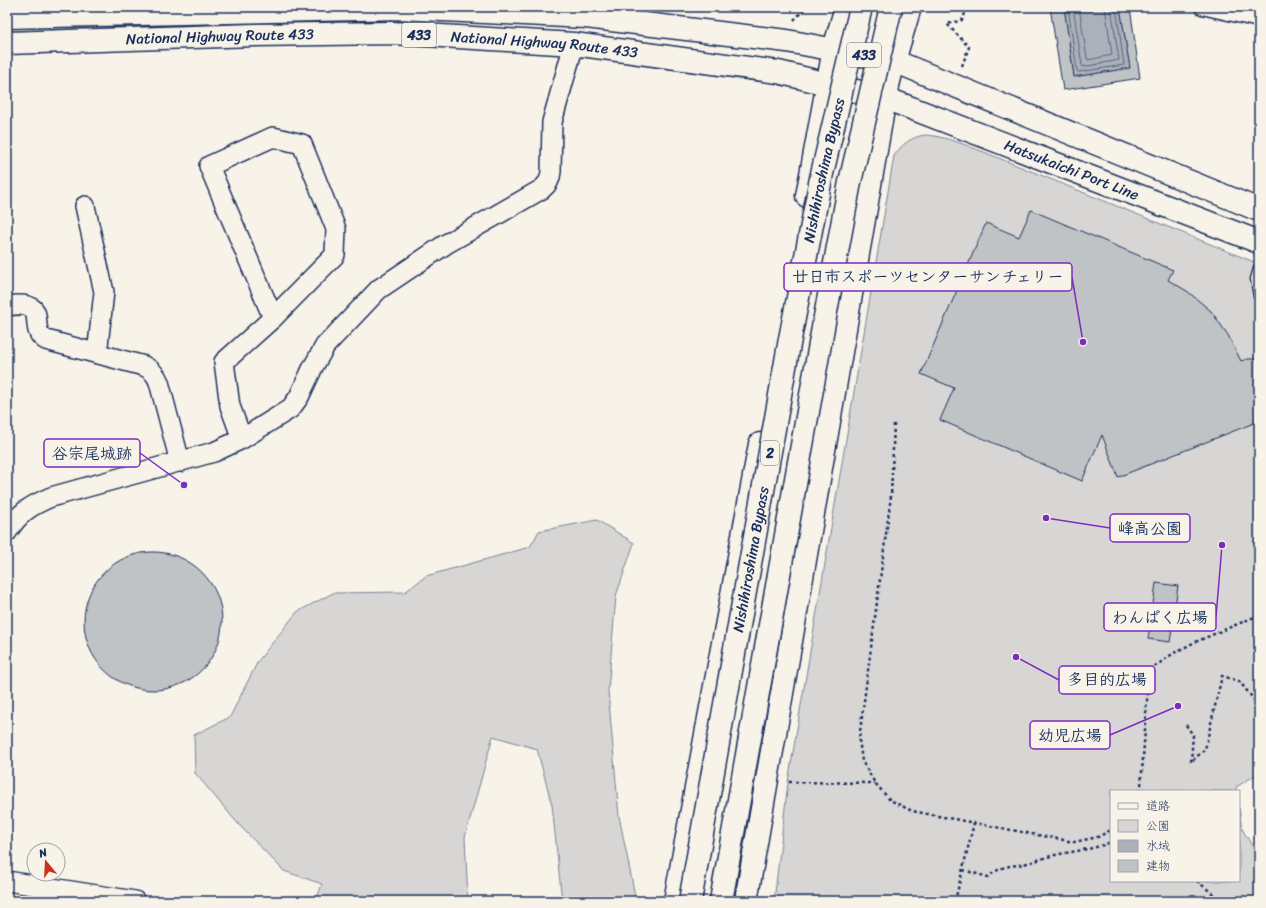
<svg xmlns="http://www.w3.org/2000/svg" width="1266" height="908" font-family="Sriracha,'Klee One',sans-serif">
<style>
.green{fill:#d7d6d4;stroke:#798299}
.water{fill:#acb0b9;stroke:#727c95}
.lines{fill:none;stroke-linecap:round;stroke-linejoin:round}
.shore{stroke:#556382;stroke-width:1}
.building{fill:#c0c3c5;stroke:#1b2f5e}
.service-casing{stroke:#1b2f5e;stroke-width:13}
.pedestrian-casing{stroke:#1b2f5e;stroke-width:17}
.minor-casing{stroke:#1b2f5e;stroke-width:22}
.secondary-casing{stroke:#1b2f5e;stroke-width:25}
.trunk-casing{stroke:#1b2f5e;stroke-width:25}
.path{stroke:#1b2f5e;stroke-width:2.5;stroke-dasharray:3 3;stroke-linecap:butt}
.service{stroke:#f7f3e8;stroke-width:10}
.pedestrian{stroke:#f7f3e8;stroke-width:14}
.minor{stroke:#f7f3e8;stroke-width:19}
.secondary{stroke:#f7f3e8;stroke-width:22}
.trunk{stroke:#f7f3e8;stroke-width:22}
.motorway-bridge-casing{stroke:#1b2f5e;stroke-width:25;stroke-linecap:butt}
.motorway-bridge{stroke:#f7f3e8;stroke-width:22}
.labels{text-anchor:middle;dominant-baseline:central;stroke-width:3;stroke-linejoin:round;paint-order:stroke}
.shield{fill:#f7f3e8;stroke:#5d6a87;stroke-width:1}
.shield-label{font-size:14px;font-weight:bold;fill:#1b2f5e}
.street-label{font-size:15px;fill:#1b2f5e;stroke:#f7f3e8}
.leader{fill:none;stroke:#7b2cbf;stroke-width:1.5}
.callout-dot{fill:#7b2cbf;stroke:#f7f3e8;stroke-width:1.5}
.callout{fill:#f7f3e8;stroke:#7b2cbf;stroke-width:1.5}
.callout-label{font-size:16px;text-anchor:middle;font-weight:bold;fill:#1b2f5e}
</style>
<rect width="100%" height="100%" fill="#f7f3e8"/>
<filter id="ink" filterUnits="userSpaceOnUse"><feTurbulence type="fractalNoise" baseFrequency=".025" numOctaves="2"/><feDisplacementMap in="SourceGraphic" scale="8" xChannelSelector="R" yChannelSelector="G"/><feConvolveMatrix kernelMatrix="1 2 1 2 8 2 1 2 1" color-interpolation-filters="sRGB"/></filter>
<g filter="url(#ink)">
<path class="green" d="M925,135c20,1 40,10 59,17l275,112v509l-23,14v4h-125v90h128v-73l3,21 17,28v44h-485l14,-119 106,-626c8,-12 17,-19 31,-21z
M597,520l37,23 -18,53 -8,95 11,125 17,85h-74l-10,-96 -15,-56 -44,-13 -28,101 3,64h-152l6,-17 -38,-13 -44,-45 -45,-53 -1,-38 36,-18 28,-56 39,-49 36,-19 72,-1 21,-16 104,-29 9,-16z"/>
<path class="water" d="M1064,7h56l10,61 -56,9z"/>
<g class="lines">
<path class="shore" d="M1068,7l9,64 2,1 45,-7 -8,-58
M1073,7l9,58 1,2 36,-7 -8,-53
M1079,7l8,51 1,2 24,-5 -7,-48"/>
</g>
<path class="building" d="M1050,7h14l10,70 56,-9 -10,-61h10l10,71 -77,12z
M1031,210l142,60 -5,10 19,11 24,20 17,24 13,26 6,-2h12v62l-141,56 -16,-42 -20,46 -142,-61 14,-32 -33,-14 65,-151 33,14z
M84 621a69 69 0 1 1 138 0a69 69 0 1 1-138 0Z
M1156,583l22,3 -8,56 -22,-3z"/>
<g class="lines">
<g class="service-casing">
<path id="service" d="M1259,269l-3,10 3,17"/>
</g>
<g class="pedestrian-casing">
<path id="pedestrian" d="M1202,7l57,13"/>
</g>
<g class="minor-casing">
<path id="minor" d="M85,206l19,86 -7,62
M7,306c47,-7 18,23 39,34l98,26c8,4 12,8 15,16l21,80
M242,439l-12,-33 -6,-44 49,-44 62,-63 1,-26 -34,-85 -29,-7 -64,29 64,152
M7,532c13,-20 23,-26 44,-35l163,-45 28,-13 43,-27 6,-4 8,-11 14,-30 12,-21 54,-57 67,-45 96,-55c6,-5 8,-9 9,-17l1,-50 22,-78
M7,881l128,20"/>
</g>
<g class="secondary-casing">
<g id="secondary">
<path d="M894,61l365,149"/>
<path id="s1" d="M885,98l374,144"/>
</g>
</g>
<g class="trunk-casing">
<g id="trunk">
<path d="M7,17l394,-9 185,9 201,24 107,20"/>
<path id="s2" d="M7,43l248,-8 137,-2 182,11 204,28 107,26"/>
<path d="M807,196l27,-147 12,-42"/>
<path d="M675,901l85,-457"/>
<path d="M746,901l139,-803 9,-37 16,-54"/>
</g>
</g>
<path class="path" d="M932,10l11,-3
M794,20l12,-13
M962,66l7,-19 -22,-23 15,-4 6,-13
M894,424l-3,72 -32,243 3,22 13,22 15,17 22,11 162,31 24,-5 13,-7
M1186,725l7,10 -2,27 14,-13 17,-73 17,5 20,25
M789,782l85,1
M1140,791l1,-4 7,-101 6,-19 20,-14 19,-10 66,-28
M963,870l25,7c15,-13 23,-10 40,-14 8,-2 15,-5 23,-7 20,-5 42,-6 60,-14
M1197,881l25,20
M955,901l19,-78"/>
<use href="#service" class="service"/>
<use href="#pedestrian" class="pedestrian"/>
<use href="#minor" class="minor"/>
<use href="#secondary" class="secondary"/>
<use href="#trunk" class="trunk"/>
<g class="motorway-bridge-casing">
<g id="motorway-bridge">
<path id="s3" d="M690,901l100,-562 31,-161 40,-171"/>
<path d="M721,901l99,-557 30,-162 41,-175"/>
</g>
</g>
<use href="#motorway-bridge" class="motorway-bridge"/>
</g>
</g>
<g class="labels">
<g class="shield">
<rect x="402" y="23" width="34" height="24" rx="3"/>
<rect x="847" y="43" width="34" height="24" rx="3"/>
<rect x="761" y="441" width="18" height="24" rx="3"/>
</g>
<g class="shield-label">
<text x="419" y="35">433</text>
<text x="864" y="55">433</text>
<text x="770" y="453">2</text>
</g>
<g class="street-label">
<text stroke="none"><textPath href="#s2" startOffset="213">National Highway Route 433</textPath></text>
<text stroke="none"><textPath href="#s2" startOffset="538">National Highway Route 433</textPath></text>
<text stroke="none"><textPath href="#s3" startOffset="743">Nishihiroshima Bypass</textPath></text>
<text stroke="none"><textPath href="#s1" startOffset="200">Hatsukaichi Port Line</textPath></text>
<text stroke="none"><textPath href="#s3" startOffset="347">Nishihiroshima Bypass</textPath></text>
</g>
</g>
<path class="leader" d="M1083 342L1072 277M184 485L140 453M1046 518L1110 528M1222 545L1216 617M1016 657L1059 680M1178 706L1110 735"/>
<g class="callout-dot">
<circle cx="1083" cy="342" r="4"/>
<circle cx="184" cy="485" r="4"/>
<circle cx="1046" cy="518" r="4"/>
<circle cx="1222" cy="545" r="4"/>
<circle cx="1016" cy="657" r="4"/>
<circle cx="1178" cy="706" r="4"/>
</g>
<g class="callout">
<rect x="784" y="263" width="288" height="28" rx="4"/>
<rect x="44" y="439" width="96" height="28" rx="4"/>
<rect x="1110" y="514" width="80" height="28" rx="4"/>
<rect x="1104" y="603" width="112" height="28" rx="4"/>
<rect x="1059" y="666" width="96" height="28" rx="4"/>
<rect x="1030" y="721" width="80" height="28" rx="4"/>
</g>
<g class="callout-label">
<text x="928" y="282">廿日市スポーツセンターサンチェリー</text>
<text x="92" y="459">谷宗尾城跡</text>
<text x="1150" y="534">峰高公園</text>
<text x="1160" y="623">わんぱく広場</text>
<text x="1107" y="685">多目的広場</text>
<text x="1070" y="741">幼児広場</text>
</g>
<rect width="1266" height="908" fill="none" stroke="#f7f3e8" stroke-width="24"/>
<rect x="12" y="12" width="1242" height="884" fill="none" stroke="#1b2f5e" stroke-width="1.5" filter="url(#ink)"/>
<rect x="1110" y="790" width="130" height="92" fill="#f7f3e8" stroke="#9fa5b1"/>
<rect x="1118" y="803" width="20" height="6" fill="#f7f3e8" stroke="#9fa5b1"/>
<text x="1146" y="810" font-size="12" fill="#1b2f5e">道路</text>
<rect x="1118" y="820" width="20" height="12" fill="#d7d6d4" stroke="#9fa5b1"/>
<text x="1146" y="830" font-size="12" fill="#1b2f5e">公園</text>
<rect x="1118" y="840" width="20" height="12" fill="#acb0b9" stroke="#9fa5b1"/>
<text x="1146" y="850" font-size="12" fill="#1b2f5e">水域</text>
<rect x="1118" y="860" width="20" height="12" fill="#c0c3c5" stroke="#9fa5b1"/>
<text x="1146" y="870" font-size="12" fill="#1b2f5e">建物</text>
<g transform="translate(46 862) rotate(342)"><circle r="19" fill="#f7f3e8" stroke="#9fa5b1"/>
<path d="M0-3L7 15L0 10L-7 15Z" fill="#c8321e"/>
<text y="-6" font-size="11" font-weight="bold" text-anchor="middle" fill="#1b2f5e">N</text>
</g>
</svg>
